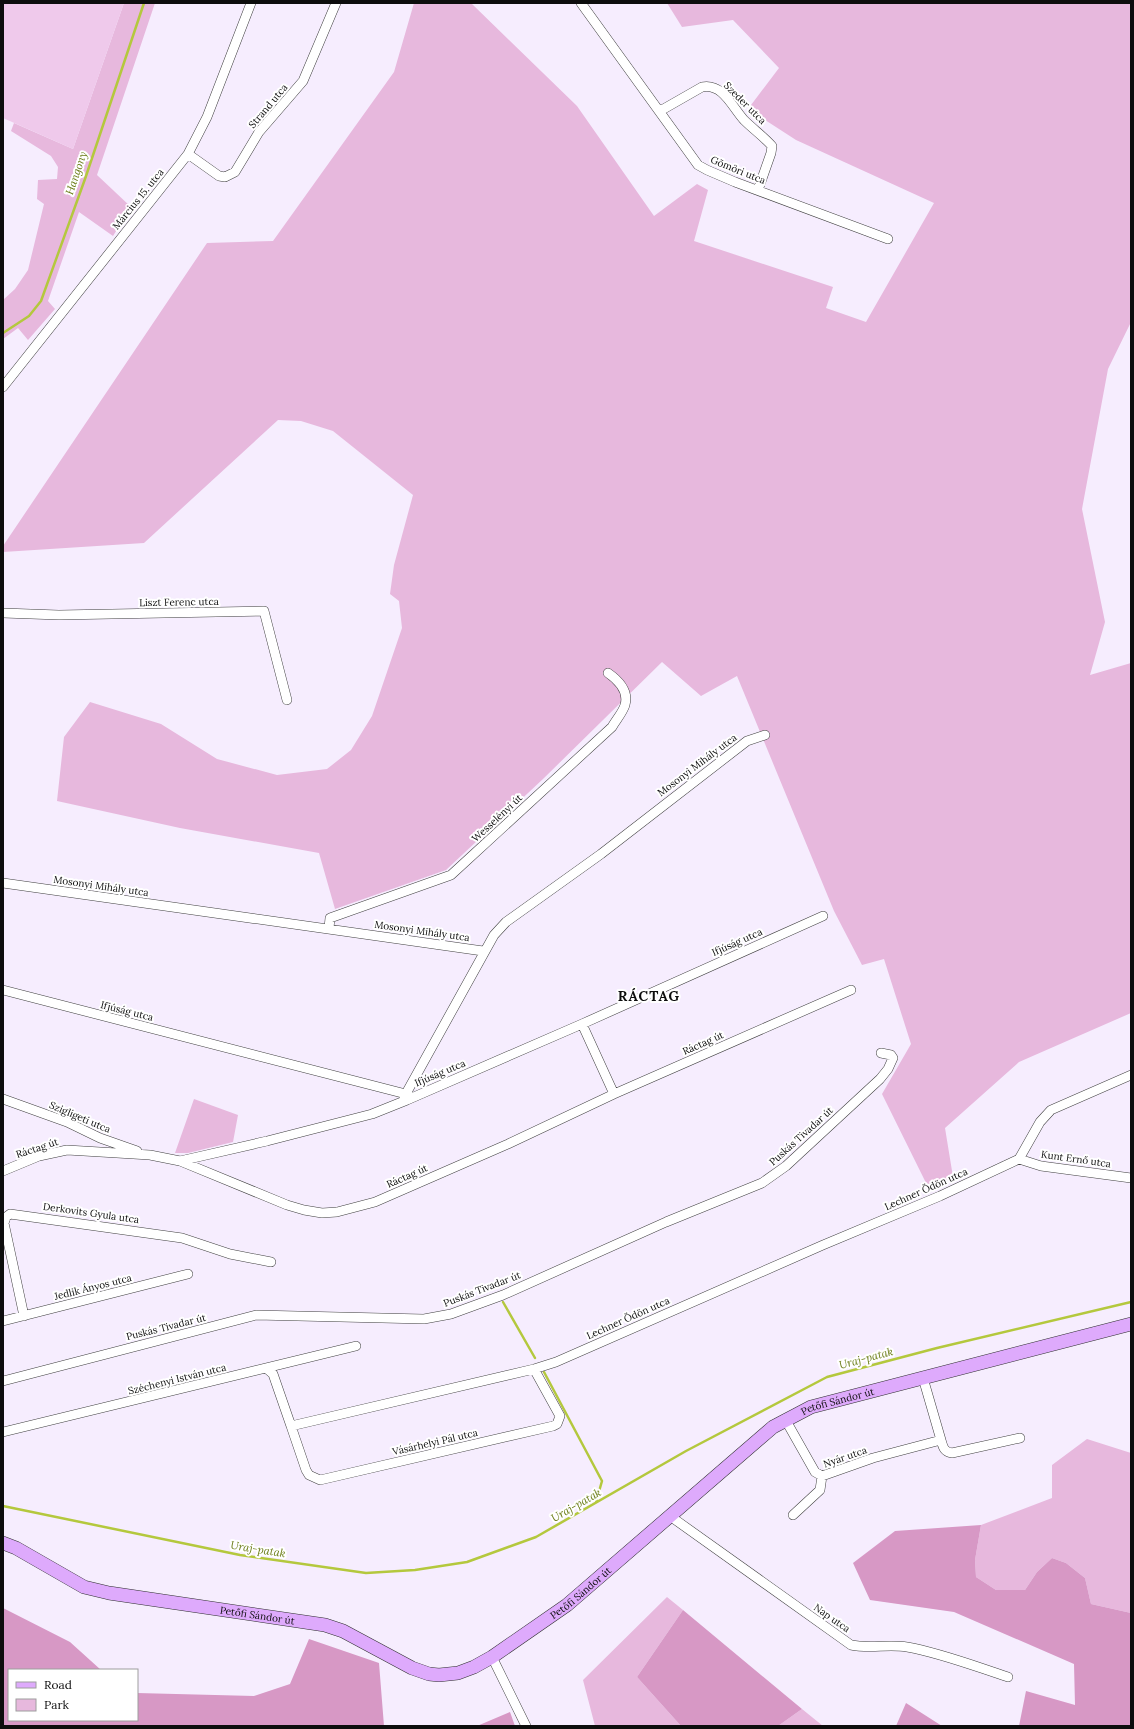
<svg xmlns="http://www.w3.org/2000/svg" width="1134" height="1729" font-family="Lora,serif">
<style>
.green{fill:#e7b8dd}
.forest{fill:#d798c5}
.pitch{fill:#efc9eb}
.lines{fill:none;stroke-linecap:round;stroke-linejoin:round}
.stream{stroke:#b4c83d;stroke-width:2.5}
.street-casing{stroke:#404040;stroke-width:10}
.secondary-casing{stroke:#2f2f2f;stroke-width:14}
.street{stroke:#fff;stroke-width:9}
.secondary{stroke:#deaafc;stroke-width:13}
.labels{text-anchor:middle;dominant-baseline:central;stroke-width:4;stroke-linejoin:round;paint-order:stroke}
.street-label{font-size:10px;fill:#0d0d0d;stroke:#fff}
.water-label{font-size:11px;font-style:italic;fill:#6c7e19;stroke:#fff}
.district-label{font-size:14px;font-weight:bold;letter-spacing:1px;fill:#0d0d0d;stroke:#fff}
</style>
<rect width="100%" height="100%" fill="#f6edfe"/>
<path class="green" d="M124,3h31l-58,172 34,32 -18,29 -34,-24 -31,89 7,8 -27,31 -10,-12 -15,11v-39l12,-11 13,-19 16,-66 -7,-5 1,-19 19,-1 1,-12 -7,-11 -40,-25 3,-8 59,26z
M414,3h57l106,103 77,110 43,-32 11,6 -14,51 139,46 -7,21 40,14 68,-119 -138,-63 -48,-31 31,-41 -46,-48 -51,7 -15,-24h464v319l-23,47 -26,140 23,113 -15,53 41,-12v350l-112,49 -74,66 8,49 -24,12 -47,-95 29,-50 -27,-85 -22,6 -28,-54 -97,-235 -36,20 -39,-34 -119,117 -97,91 -111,39 -16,-56 -139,-25 -123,-27 7,-64 26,-35 71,22 56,35 60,16 50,-6 24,-19 21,-34 30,-88 -3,-27 -9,-7 4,-29 19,-70 -80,-64 -32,-10 -23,-1 -134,123 -141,9v-6l204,-303 66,-2 121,-169z
M194,1099l44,16 -5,27 -45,11h-13z
M1087,1439l44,14v160l-40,-9 -6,-26 -19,-15 -14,-5 -15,14 -12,18h-29l-20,-13 -1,-17 6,-35 71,-27v-33z
M667,1597l16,13 -46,67 44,49h-86l-12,-46z
M802,1709l21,17h-45z"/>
<path class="forest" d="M981,1525l-6,35 1,17 20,13h29l12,-18 15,-14 14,5 19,15 6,26 40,9v113h-112l7,-35 49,14 -1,-41 -120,-52 -84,-12 -17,-37 42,-32z
M3,1608l67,34 31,28h-92v50h128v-27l117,3 36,-12 19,-45 70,24 5,63h-381z
M683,1610l119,99 -24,17h-97l-44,-49z
M906,1703l36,23h-46z
M510,1712l5,14h-38z"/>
<path class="pitch" d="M3,3h121l-51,146 -70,-31z"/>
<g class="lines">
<path class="stream" d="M3,333l26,-17 12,-15 44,-122 59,-176
M503,1302l32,56
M544,1372l58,109 -6,21
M3,1506l237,49 126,18 49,-3 52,-8 69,-25 150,-86 141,-74 110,-29 194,-46"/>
<g class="street-casing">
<path id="street" d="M581,3l117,162 9,5 28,12 153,57
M660,111l42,-24c21,-4 30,20 42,33 9,9 19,16 28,26l-1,7 -13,37
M188,154l31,22 6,1 10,-5 24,-40 44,-51 33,-78
M3,387l185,-233 19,-37 44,-114
M3,613l56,2 205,-4 23,89
M3,883l480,68
M329,928l1,-10 121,-43 161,-148c4,-7 11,-15 13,-22 4,-14 -7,-25 -17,-32
M3,990l399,103 5,7 175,-76 241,-108
M582,1024l32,70
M3,1099l64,23 33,16 37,13
M1019,1159l21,-37 11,-12 80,-35
M1019,1159l22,7 90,12
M180,1161l87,-20 105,-27 35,-14 1,-10 86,-155 12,-13 95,-68 146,-113 18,-6
M3,1171l36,-15 28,-6 83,5 30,6 107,44 17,5 18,3 15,-1 38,-10 133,-58 106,-50 237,-104
M24,1316l-20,-93 2,-6 4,-3 172,24 48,16 41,8
M3,1321l185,-47
M266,1368l7,6 18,52 243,-57 22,-7 267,-117 117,-49 79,-37
M923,1378l18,62c2,7 3,12 11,13l68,-15
M3,1381l253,-66 168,4 27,-5 52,-19 163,-73 96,-39 24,-17 94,-87 8,-10 5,-11 -2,-3 -10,-2
M785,1419l30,53 7,4 51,-18 68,-18
M291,1426l15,44 3,5 11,5 233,-54 4,-2 3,-8 -26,-47
M3,1432l353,-86
M793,1515l27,-25 2,-14
M670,1516l181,129c18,4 37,-1 56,2 34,6 67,19 101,30
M492,1657l34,69"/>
</g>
<g class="secondary-casing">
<g id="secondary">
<path id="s1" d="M3,1543l13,5 68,39 25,6 216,32 18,6 69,37 17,6 10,1 19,-2 16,-6 18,-10 75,-52 206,-178 38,-20 320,-83"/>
</g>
</g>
<use href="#street" class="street"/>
<use href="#secondary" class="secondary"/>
</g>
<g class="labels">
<g class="street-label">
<text transform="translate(745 103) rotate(45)">Szeder utca</text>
<text transform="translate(268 106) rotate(-50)">Strand utca</text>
<text transform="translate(738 170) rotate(22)">Gömöri utca</text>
<text transform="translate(138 199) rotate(-51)">Március 15. utca</text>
<text transform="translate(179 602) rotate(-1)">Liszt Ferenc utca</text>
<text transform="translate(697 765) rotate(-37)">Mosonyi Mihály utca</text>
<text transform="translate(497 818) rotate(-43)">Wesselényi út</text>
<text transform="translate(101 886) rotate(8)">Mosonyi Mihály utca</text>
<text transform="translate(422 931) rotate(8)">Mosonyi Mihály utca</text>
<text transform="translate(737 942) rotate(-24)">Ifjúság utca</text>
<text transform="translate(127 1011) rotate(14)">Ifjúság utca</text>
<text transform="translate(703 1043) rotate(-24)">Ráctag út</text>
<text transform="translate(440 1073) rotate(-23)">Ifjúság utca</text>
<text transform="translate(80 1117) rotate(23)">Szigligeti utca</text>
<text transform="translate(801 1136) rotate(-42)">Puskás Tivadar út</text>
<text transform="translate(37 1148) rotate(-18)">Ráctag út</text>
<text transform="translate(1076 1159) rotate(8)">Kunt Ernő utca</text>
<text transform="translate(407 1176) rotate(-24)">Ráctag út</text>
<text transform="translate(926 1189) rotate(-24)">Lechner Ödön utca</text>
<text transform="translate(91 1213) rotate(8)">Derkovits Gyula utca</text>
<text transform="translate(93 1287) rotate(-14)">Jedlik Ányos utca</text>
<text transform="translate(482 1289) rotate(-21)">Puskás Tivadar út</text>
<text transform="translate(628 1318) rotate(-24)">Lechner Ödön utca</text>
<text transform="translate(166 1327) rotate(-14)">Puskás Tivadar út</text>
<text transform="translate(177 1379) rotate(-14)">Széchenyi István utca</text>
<text stroke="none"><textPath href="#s1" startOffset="952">Petőfi Sándor út</textPath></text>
<text transform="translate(435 1442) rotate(-13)">Vásárhelyi Pál utca</text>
<text transform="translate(845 1457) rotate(-19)">Nyár utca</text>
<text stroke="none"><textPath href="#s1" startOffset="628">Petőfi Sándor út</textPath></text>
<text stroke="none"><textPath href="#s1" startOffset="268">Petőfi Sándor út</textPath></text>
<text transform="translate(832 1618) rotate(35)">Nap utca</text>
</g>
<g class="water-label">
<text transform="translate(76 173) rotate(-71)">Hangony</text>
<text transform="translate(866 1358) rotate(-15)">Uraj-patak</text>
<text transform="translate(576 1505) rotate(-30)">Uraj-patak</text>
<text transform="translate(258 1549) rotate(9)">Uraj-patak</text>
</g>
<g class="district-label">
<text x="649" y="996">RÁCTAG</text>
</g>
</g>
<rect width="1134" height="1729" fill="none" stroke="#0d0d0d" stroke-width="8"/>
<rect x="8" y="1669" width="130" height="52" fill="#ffffff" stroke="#9e9e9e"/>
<rect x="16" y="1682" width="20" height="6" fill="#deaafc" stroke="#9e9e9e"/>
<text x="44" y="1689" font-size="12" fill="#0d0d0d">Road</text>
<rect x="16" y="1699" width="20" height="12" fill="#e7b8dd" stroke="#9e9e9e"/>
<text x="44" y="1709" font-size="12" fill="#0d0d0d">Park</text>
</svg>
